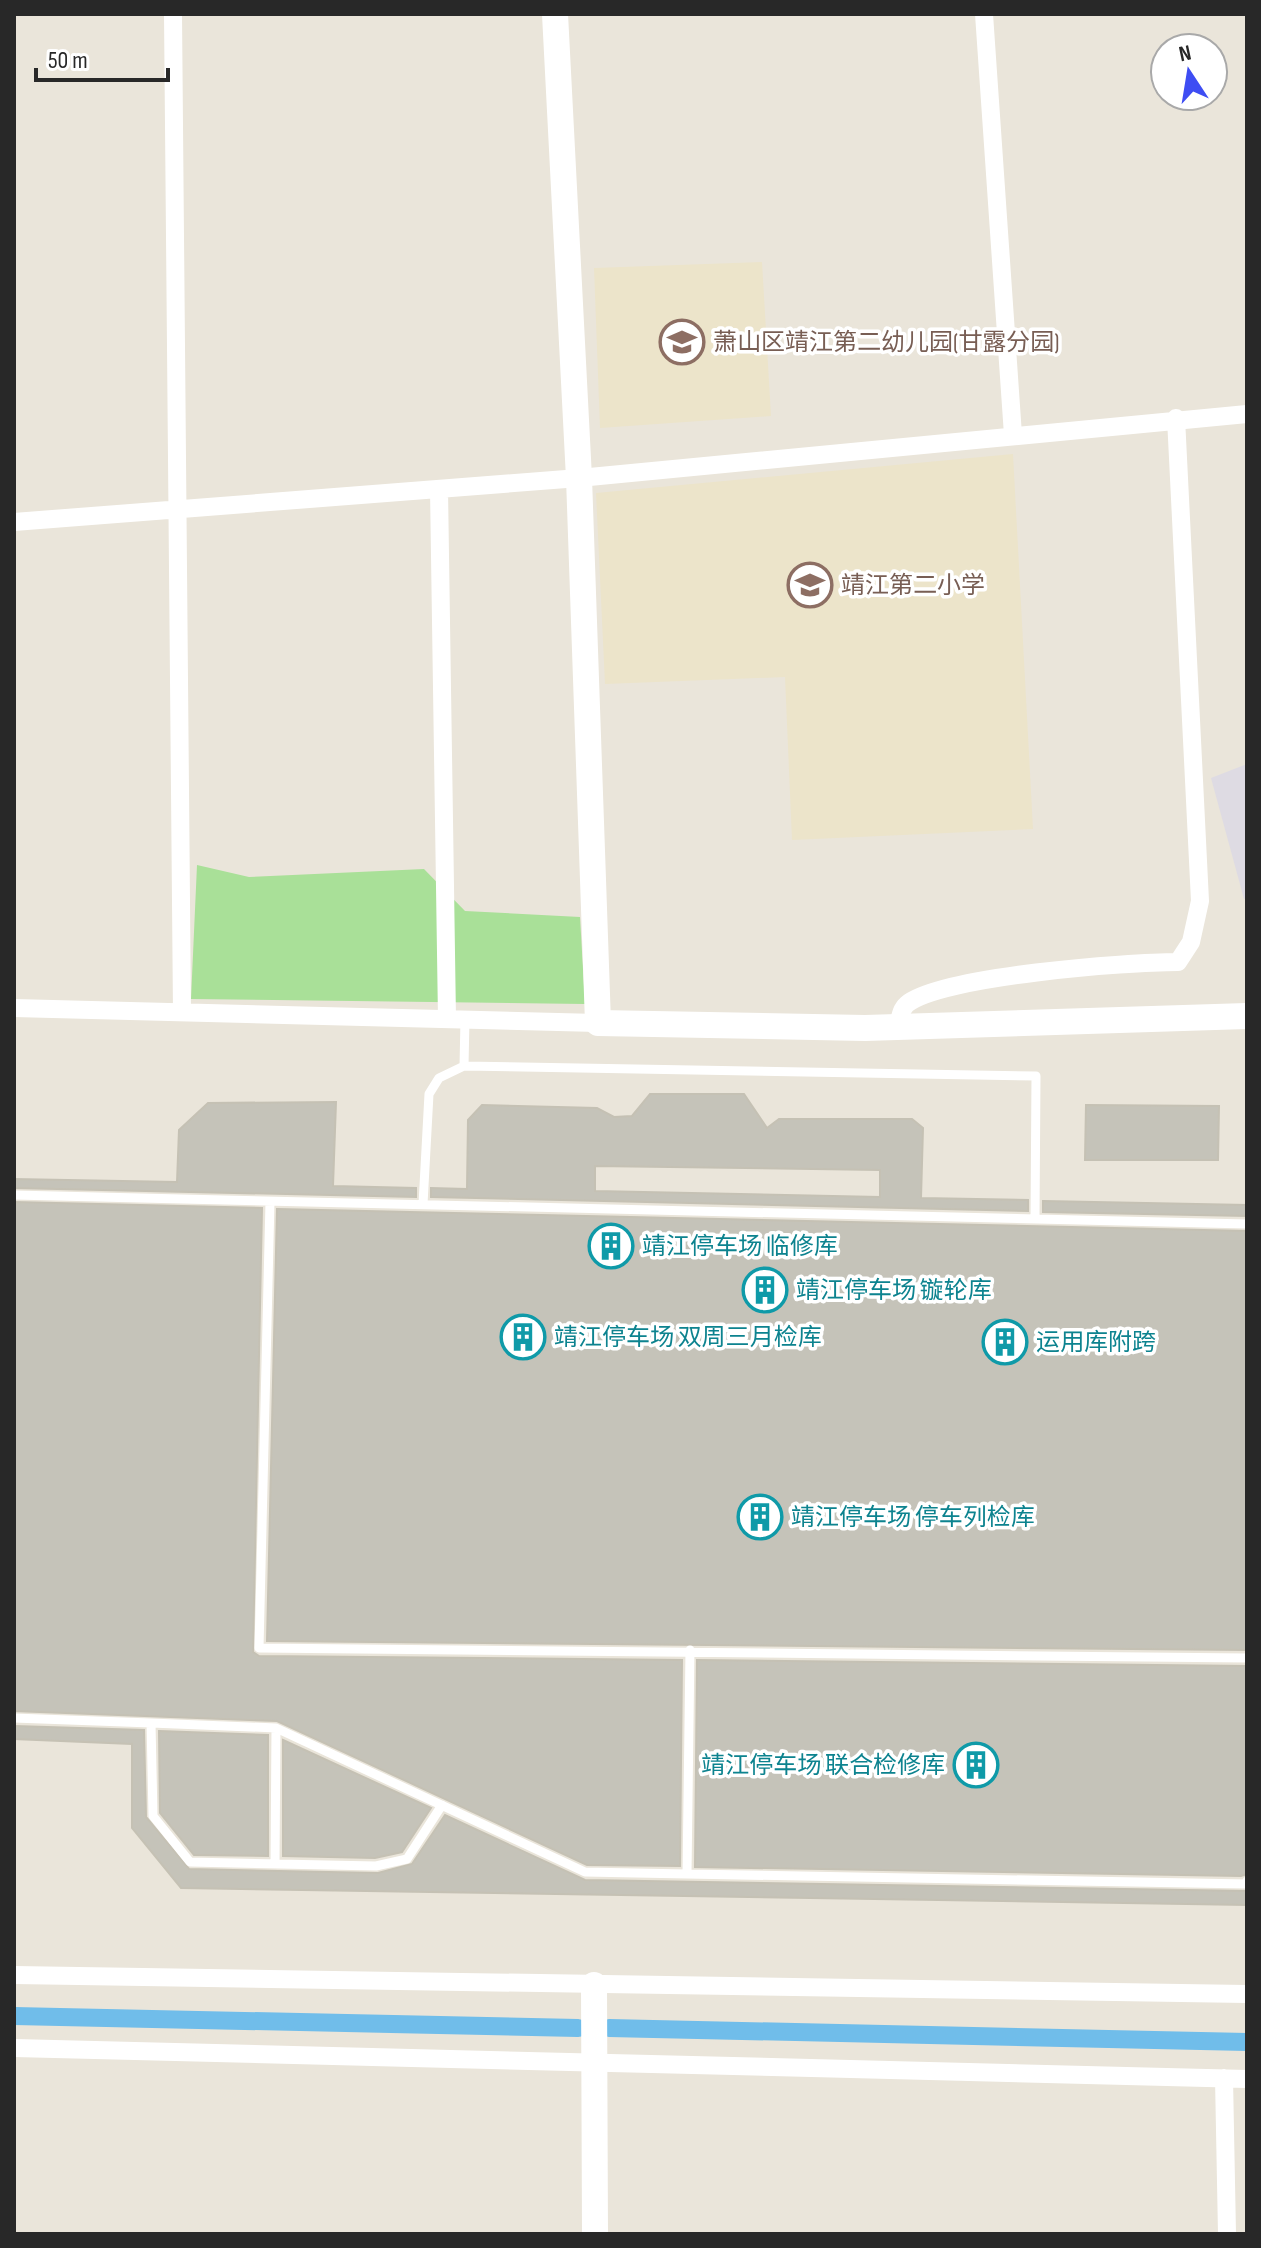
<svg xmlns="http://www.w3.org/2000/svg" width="1261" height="2248" font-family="'Sofia Sans Condensed','Noto Sans SC',sans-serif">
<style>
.industrial{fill:#dedbe3}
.education{fill:#ece4ca}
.green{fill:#a9e098}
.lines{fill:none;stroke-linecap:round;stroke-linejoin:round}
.canal{stroke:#70bdea;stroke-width:18}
.building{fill:#c5c3b9;stroke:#c5c1b4;stroke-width:2;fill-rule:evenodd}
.lane{stroke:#fff;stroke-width:9}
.street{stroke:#fff;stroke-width:18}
.secondary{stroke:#fff;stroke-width:26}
.labels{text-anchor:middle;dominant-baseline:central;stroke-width:7;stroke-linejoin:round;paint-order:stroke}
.education-label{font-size:24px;fill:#785e54;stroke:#fff;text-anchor:start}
.culture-label{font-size:24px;fill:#0d838f;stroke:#fff;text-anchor:start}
</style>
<rect width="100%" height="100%" fill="#eae5da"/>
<path class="industrial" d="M1247,764v134l-3,1 -33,-121z"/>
<path class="education" d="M762,262l9,154 -171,12 -6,-160z
M1013,454l20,375 -241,11 -7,-163 -180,7 -9,-191z"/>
<path class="green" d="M197,865l52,12 175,-8 41,42 115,6 5,87 -394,-5z"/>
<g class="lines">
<path class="canal" d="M14,2016l564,12
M609,2028l638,14"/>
</g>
<path class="building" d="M650,1094h94l23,34 12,-9h133l11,9 -2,70 107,2v11l-597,-14v-9l36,1 1,-69 14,-15 115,3 17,9 18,-1zM595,1166l285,4v27l-285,-6z
M336,1102l-3,84 83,2v9l-402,-9v-9l163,3 2,-52 29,-27z
M1086,1105l133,1 -1,54h-133z
M1043,1201l204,4v11l-204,-4z
M14,1202l248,6 -9,444 6,4 423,4 -2,206 -93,-1 -310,-144 -263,-10z
M277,1209l970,22v419l-980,-9z
M697,1660l550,6v208l-6,2 -546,-9z
M14,1726l130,4 2,87 43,52 189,4 34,-9 33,-49 140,65 662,11v14l-1066,-17 -49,-60v-84l-118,-5z
M159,1731l109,4v121l-74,-1 -34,-42z
M283,1740l148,68 -29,44 -27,6 -92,-2z"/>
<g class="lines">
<path class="lane" d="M464,1066l1,-47
M14,1195l1233,29
M270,1202l-11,446 988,10
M423,1204l6,-110 10,-16 25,-12 572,10 -1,142
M690,1650l-3,224 560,10v-3
M14,1718l137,5 2,93 37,46 186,4 31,-7 35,-54
M151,1723l125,5 309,144 102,2
M275,1864l1,-136"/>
<path class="street" d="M173,14l9,998
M984,14l29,421
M439,489l8,530
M14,522l565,-44 668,-64
M14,1008l584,15
M898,1027c2,-8 2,-17 9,-23 34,-28 221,-42 271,-42l13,-20 9,-41 -24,-483
M14,1975l1233,19
M14,2048l1233,31
M1224,2078l3,156"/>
<path class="secondary" d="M555,14l24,464 19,545 267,5 382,-12
M594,1985l1,249"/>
</g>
<defs>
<g id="school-ring" transform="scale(2.3)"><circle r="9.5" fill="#fff" stroke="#8d6e63" stroke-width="1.5"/><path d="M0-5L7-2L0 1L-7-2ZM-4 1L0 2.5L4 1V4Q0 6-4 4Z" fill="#8d6e63"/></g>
<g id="building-ring" transform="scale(2.3)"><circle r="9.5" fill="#fff" stroke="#0f9aa8" stroke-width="1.5"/><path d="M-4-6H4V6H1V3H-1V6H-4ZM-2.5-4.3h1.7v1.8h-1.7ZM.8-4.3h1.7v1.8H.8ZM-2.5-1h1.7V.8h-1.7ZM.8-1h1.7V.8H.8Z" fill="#0f9aa8"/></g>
</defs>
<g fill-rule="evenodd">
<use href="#school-ring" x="682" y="342"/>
<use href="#school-ring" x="810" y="585"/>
<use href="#building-ring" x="611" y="1246"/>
<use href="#building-ring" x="765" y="1290"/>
<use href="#building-ring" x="523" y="1337"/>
<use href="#building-ring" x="1005" y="1342"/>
<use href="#building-ring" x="760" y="1517"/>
<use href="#building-ring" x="976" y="1765"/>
</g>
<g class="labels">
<g class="education-label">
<text x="713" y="342">萧山区靖江第二幼儿园(甘露分园)</text>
<text x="841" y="585">靖江第二小学</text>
</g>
<g class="culture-label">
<text x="642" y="1246">靖江停车场 临修库</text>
<text x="796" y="1290">靖江停车场 镟轮库</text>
<text x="554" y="1337">靖江停车场 双周三月检库</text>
<text x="1036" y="1342">运用库附跨</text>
<text x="791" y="1517">靖江停车场 停车列检库</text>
<text x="945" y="1765" text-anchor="end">靖江停车场 联合检修库</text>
</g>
</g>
<rect width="1261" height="2248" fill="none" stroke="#282828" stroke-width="32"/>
<g transform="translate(1189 72) rotate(348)"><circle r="38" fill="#ffffff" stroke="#a9a9a9" stroke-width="2"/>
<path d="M0-6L14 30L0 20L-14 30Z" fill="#3e4df3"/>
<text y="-12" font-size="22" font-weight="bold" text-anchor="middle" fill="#282828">N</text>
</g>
<path d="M36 68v12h132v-12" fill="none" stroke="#282828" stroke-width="4"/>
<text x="48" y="68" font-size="24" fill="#282828" stroke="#ffffff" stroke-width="6" paint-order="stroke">50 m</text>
</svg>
